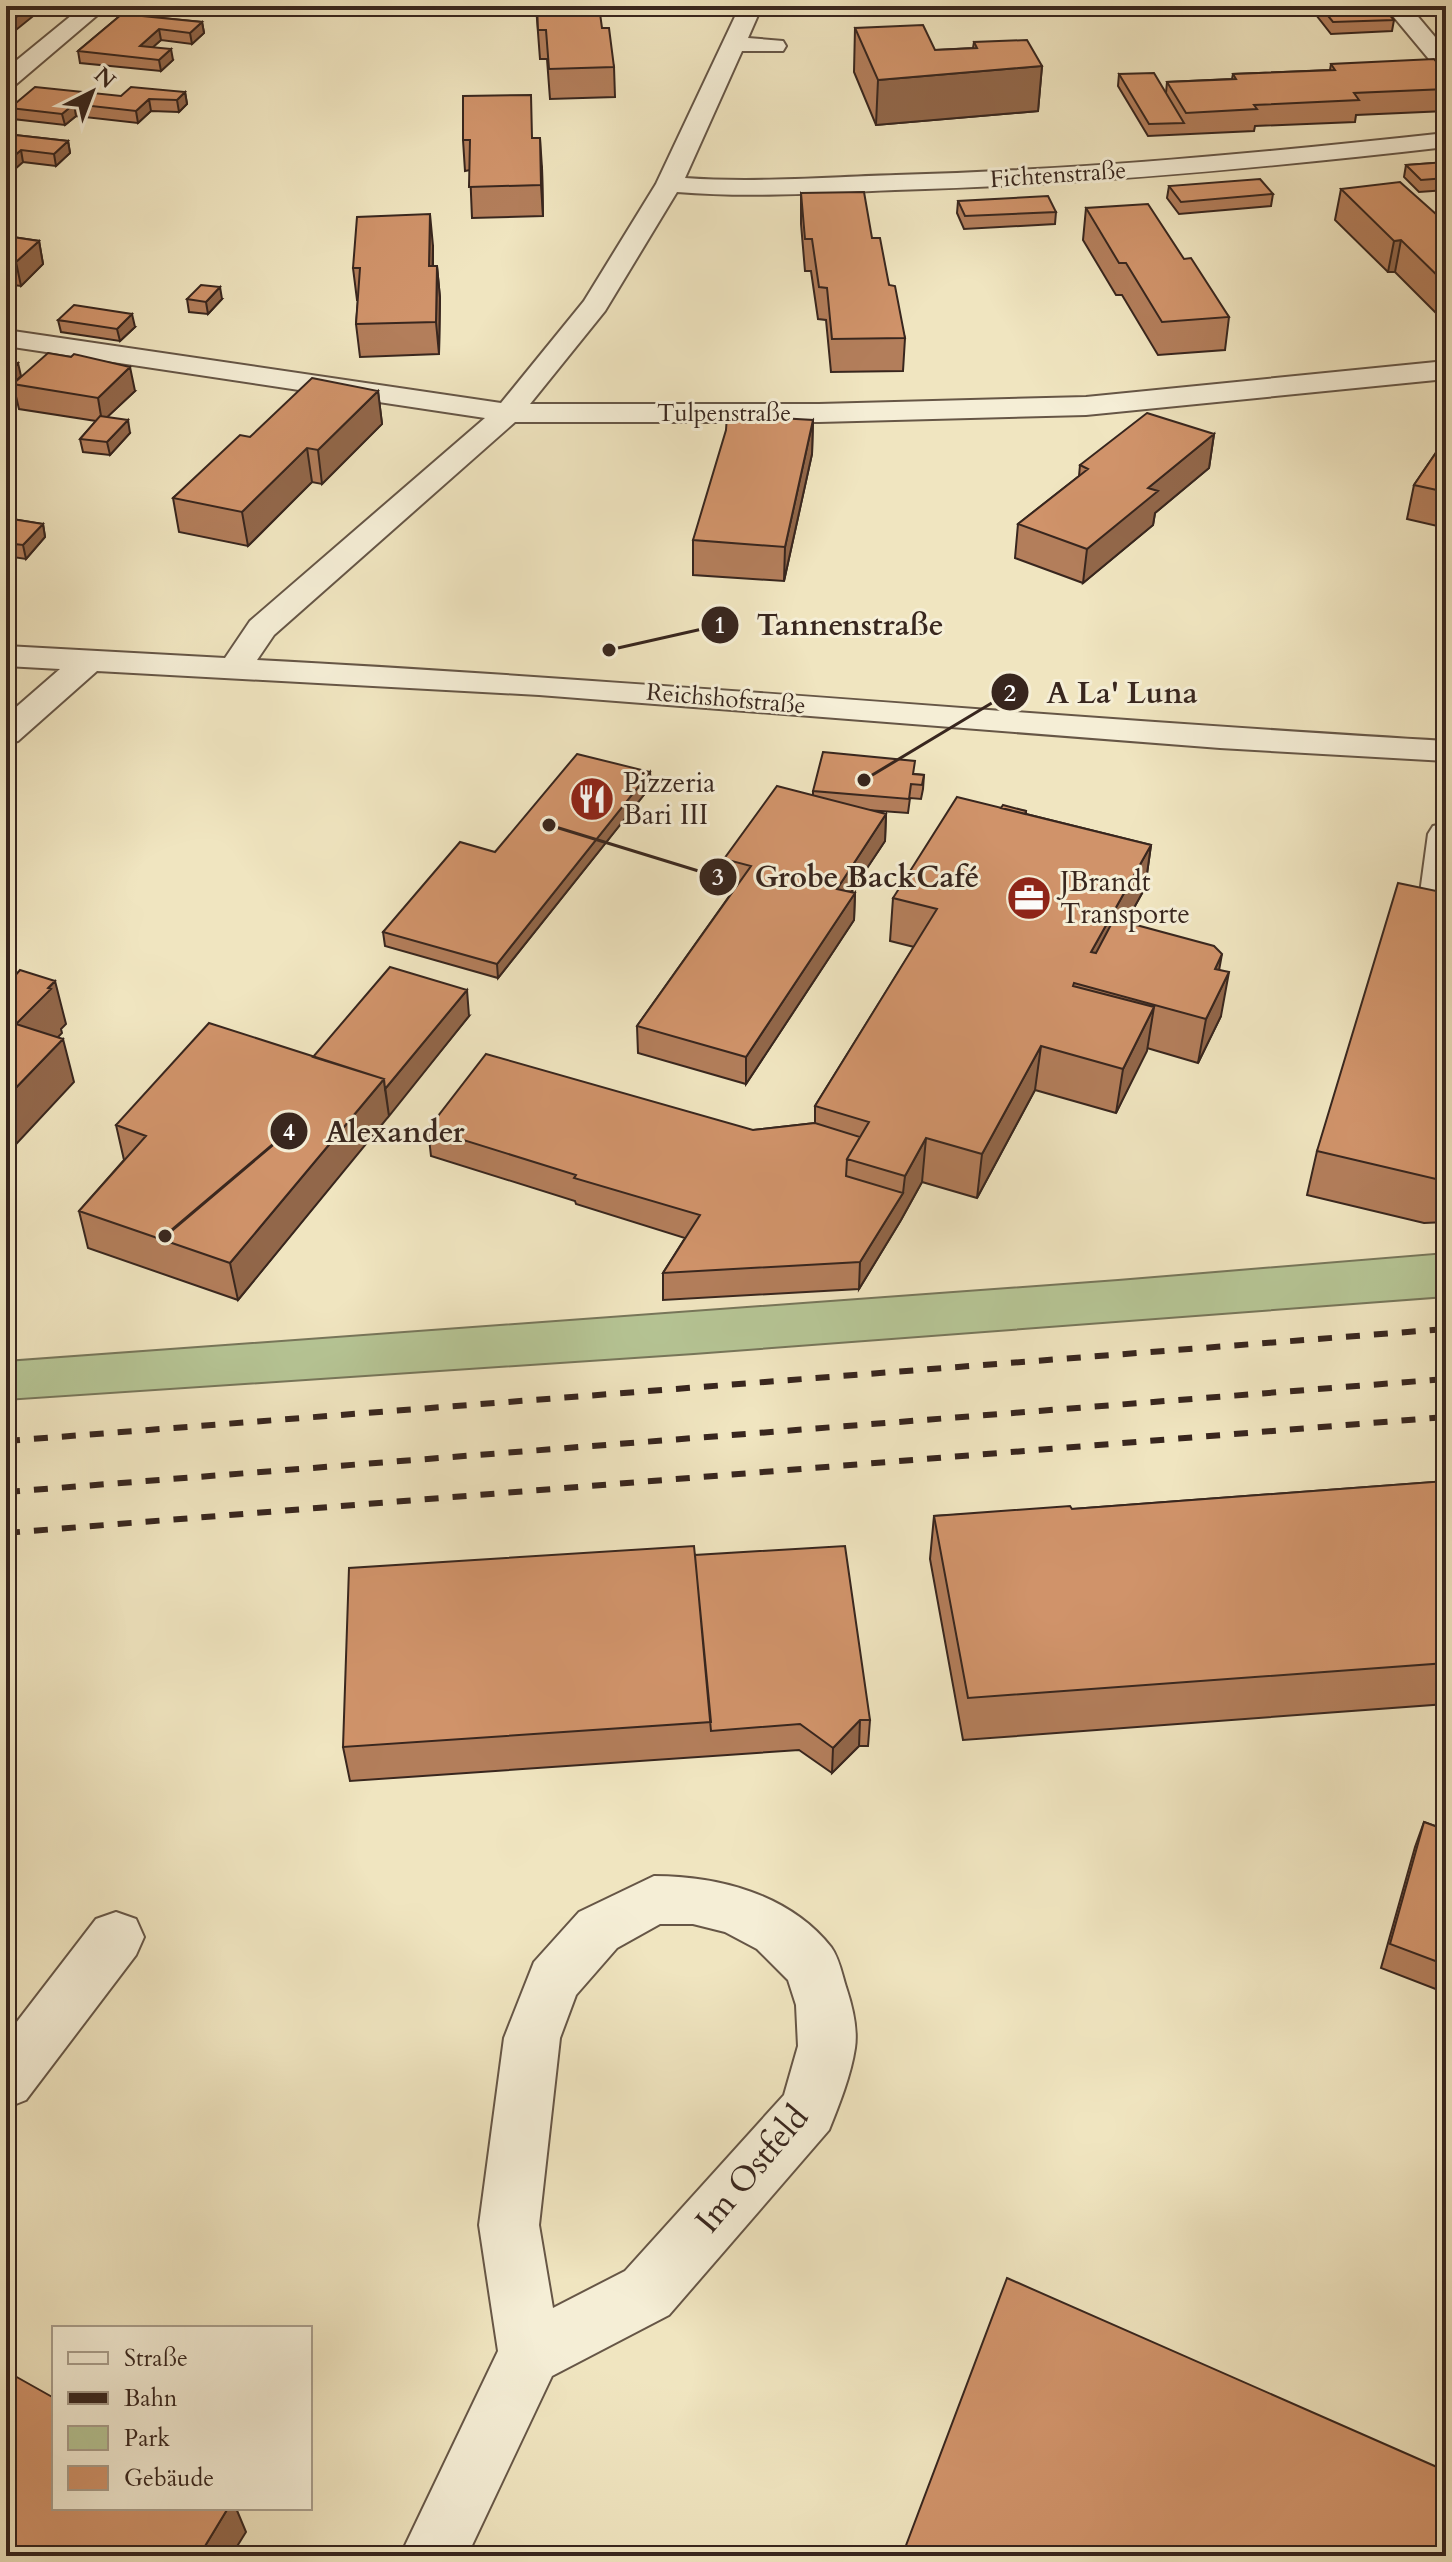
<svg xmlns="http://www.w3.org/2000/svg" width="1452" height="2562" font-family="Cardo,serif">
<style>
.green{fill:#b6c595;stroke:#77765a;stroke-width:2}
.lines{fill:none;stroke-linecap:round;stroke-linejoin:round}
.minor-casing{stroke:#665646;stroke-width:4}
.minor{fill:#f5eed6;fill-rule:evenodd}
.rail{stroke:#38261e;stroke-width:6;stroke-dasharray:14 14;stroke-linecap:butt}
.wall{fill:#b37e5b;stroke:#38261e;stroke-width:2}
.shaded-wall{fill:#92674a;stroke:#38261e;stroke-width:2}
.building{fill:#d0936a;stroke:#38261e;stroke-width:2}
.labels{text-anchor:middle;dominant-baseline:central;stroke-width:6;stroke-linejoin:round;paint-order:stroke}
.far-street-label{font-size:24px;fill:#38261e;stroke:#f5eed6}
.poi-label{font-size:28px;fill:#38261e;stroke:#f5eed6;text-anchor:start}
.near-street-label{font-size:34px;fill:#38261e;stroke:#f5eed6}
.leader{fill:none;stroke:#38261e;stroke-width:3}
.callout-dot{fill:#38261e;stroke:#f5eed6;stroke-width:3}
.mark-label{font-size:24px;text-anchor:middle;font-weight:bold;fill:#fff}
.callout-label{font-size:30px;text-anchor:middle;font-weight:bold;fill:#38261e;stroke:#f5eed6;stroke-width:6;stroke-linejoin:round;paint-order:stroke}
</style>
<rect width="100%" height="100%" fill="#f0e5c0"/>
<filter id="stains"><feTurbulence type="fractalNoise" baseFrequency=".0025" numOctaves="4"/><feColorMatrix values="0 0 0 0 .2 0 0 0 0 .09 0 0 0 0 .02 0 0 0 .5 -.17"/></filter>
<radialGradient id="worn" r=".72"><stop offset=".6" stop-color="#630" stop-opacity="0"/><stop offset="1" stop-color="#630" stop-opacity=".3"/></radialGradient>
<path class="green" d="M1446,1253v44l-752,57 -688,46v-39l1112,-81z"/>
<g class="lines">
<g class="minor-casing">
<path id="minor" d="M83,6h25l-94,80 -8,2v-19z
M740,6h22l-14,32 35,3 3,5 -3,5h-41l-57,127c70,5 141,-1 211,-3 184,-5 367,-22 550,-42v14c-183,21 -366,38 -551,43 -73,3 -145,8 -218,2l-72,119 -75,93h289l267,-7 360,-36v18l-360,36 -267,7h-304l-241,213 -17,25c397,21 792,58 1189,81v20l-226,-13 -681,-53 -442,-24 -79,70 -12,3v-28l54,-47 -54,-3v-20l219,12 25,-37 235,-203 -479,-72v-16l495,73 83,-102 72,-117z
M1381,6h28l37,44v22l-8,-2 -45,-54z
M1446,823v94l-9,3 -13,-4 -6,-8 10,-74 5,-8z
M654,1876c64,0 135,18 177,71 8,11 11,27 15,40 6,18 12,41 9,61 -4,27 -16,57 -26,82l-160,185 -117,61 -85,180h-67l98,-205 -19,-126 25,-187 30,-76 45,-50zM660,1924h33l32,8 32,17 31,31 8,25 2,41 -14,49 -159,176 -72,37 -14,-83 21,-187 16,-43 41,-47z
M116,1912l20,7 8,18 -8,18 -110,145 -20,8v-72l90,-117z"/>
</g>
<use href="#minor" class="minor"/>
<path class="rail" d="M6,1441l1440,-112
M6,1492l1440,-113
M6,1533l1440,-116"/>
</g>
<path class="wall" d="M536,6l66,22 12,39 1,30 -65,2 -3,-40h-7z
M1314,6h68l12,14 -2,11 -61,3 -18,-23z
M122,14l80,8 2,11 -12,11 -31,-4 -8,7 20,13 -12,11 -81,-8 -2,-12z
M855,28l80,22 38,-2 1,-6 68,24 -4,45 -162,14 -22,-53z
M1331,64l115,10v37l-90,4 -1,7 -100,4 -1,5 -106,5 -30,-50 1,-12 47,19 1,-11 65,-3 1,-5 97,-4z
M185,92l2,12 -8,8 -28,-1 -13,12 -62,-7 -11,9 -52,-6 -3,-11 111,-12z
M6,134l62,7 2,12 -14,13 -33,-4z
M533,138l9,30 1,48 -71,2 -2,-48 -5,1 -2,-31z
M1446,162v28l-27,2 -15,-15 2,-12z
M1169,186l104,8 -2,12 -92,8 -12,-16z
M1341,189l105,34v100l-51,-51h-7l-53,-52z
M801,193l71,45 17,47 16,53 -2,33 -72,1 -5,-52 -8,-1 -7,-48h-6l-4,-47z
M958,201l98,11 -1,12 -91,5 -7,-16z
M1086,208l98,51 45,58 -4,33 -67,5 -36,-60h-6l-33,-55z
M6,236l33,5 4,23 -22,22 -15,-2z
M433,246v20h4l3,32 -1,56 -79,3 -4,-33 2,-24h-1l-4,-32z
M187,299h35l-14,15 -19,-2z
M58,320l77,7 -15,14 -59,-9z
M13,384l122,7 -28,26 23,16 -20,22 -27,-3 -3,-13 16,-18 -77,-12z
M378,391l4,33 -60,60 -10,-2 -64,64 -69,-14 -6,-34 77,-61z
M1446,419v109l-39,-9 7,-34 23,-34 6,-28z
M813,420l-1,34 -28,127 -91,-6v-35z
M1214,434l-5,34 -54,45 -2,12 -70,58 -68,-25 3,-34 61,-48 1,-11z
M6,518l37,6 2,13 -19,22 -20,-3z
M914,774l10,1 -1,14 -2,10 -11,-1 -2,15 -41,-3 19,4 -1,27 -34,51 4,1 -1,27 -108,164 -108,-31 -1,-27 98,-138 -11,-3v-26l89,-63v-5z
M651,786l-153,192 -113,-32 -2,-14 112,-80z
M1001,808l25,3v3l125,31 -6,43 -19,34 93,48 2,46 -23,47 -51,-15 -31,65 -81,-23 -58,108 -55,-16 -21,38 -42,69 -196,11v-27l22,-35 -109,-34 -1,-3 -144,-45 -3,-27 325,1 62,-7v-17l99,-159 -24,-6 3,-43z
M1446,893v329l-22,1 -117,-28 10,-44z
M469,1016l-231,284 -150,-52 -9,-37 45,-51 -8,-35 197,-68z
M1446,1481v223l-483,36 -33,-181 4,-43 138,-7z
M695,1555l175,165 -2,26h-9l-27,27 -33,-23 -449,31 -7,-34z
M1424,1822l22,8v163l-65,-25 34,-121z"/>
<path class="shaded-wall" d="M30,6h5l2,7 -31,25v-13z
M202,22l2,11 -12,11 -2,-11z
M159,29l2,11 -19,17 -2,-11z
M171,49l2,11 -12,11 -2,-11z
M1042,66l-4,45 -162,14 2,-45z
M185,92l2,12 -8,8 -2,-12z
M149,99l2,12 -13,12 -2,-12z
M74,104l2,12 -11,9 -3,-11z
M540,138l2,30 1,48 -2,-31z
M68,141l2,12 -14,13 -2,-12z
M21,150l2,12 -17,15v-14z
M430,214l3,32 -1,52 -3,-32z
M1401,240l-6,32h-7l6,-31z
M39,241l4,23 -22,22 -5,-24z
M437,266l3,32 -1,56 -3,-32z
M220,287l2,12 -14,15 -2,-12z
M132,314l3,13 -15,14 -3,-12z
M18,363l3,13 -15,15v-16z
M130,367l5,24 -33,31 -4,-24z
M378,391l4,33 -60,60 -4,-34z
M128,420l2,13 -20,22 -3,-13z
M813,420l-1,34 -28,127 1,-34z
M1214,434l-5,34 -54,45 -2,12 -70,58 4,-34 61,-61z
M307,448l5,34 -64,64 -6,-34z
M43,524l2,13 -19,22 -3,-14z
M650,772l1,14 -153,192 -1,-14z
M886,814l-1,27 -49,74 1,-26z
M1151,845l-6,43 -55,99 1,-35z
M855,893l-1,27 -108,164v-27z
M1222,954l-8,44 1,-29z
M1229,972l-8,44 -23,47 8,-44z
M55,981l11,43 -5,5 1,4 -34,35 -12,-44z
M467,990l2,26 -80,100 -4,-27z
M1154,1007l-7,44 -31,62 7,-44z
M63,1039l11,43 -68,73v-57z
M1041,1046l-6,44 -58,108 5,-44z
M384,1079l5,37 -151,184 -8,-37z
M926,1138l-4,44 -21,38 -42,69 1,-27 43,-69 2,-17z
M860,1720l-1,26 -27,27 1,-25z
M228,2508h8l10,24 -15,24h-32z"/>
<path class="building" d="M6,6h24l-24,19z
M537,6h62l3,22h7l5,39 -65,2 -3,-39h-8z
M1320,6h62l12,14 -61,2z
M122,14l80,8 -12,11 -31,-4 -19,17 31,3 -12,11 -81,-9z
M923,25l12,25 42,-2 -3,-6 53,-2 15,26 -164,14 -23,-52z
M1434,59l12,15v15l-92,4 5,7 -105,5 3,4 -71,4 -19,-31 69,-3 -3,-5 102,-4 -4,-6z
M1154,73l30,50 -35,1 -30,-50z
M35,87l86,9 10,-9 54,5 -8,8 -28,-1 -13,12 -62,-7 -12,10 -52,-6z
M531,95l1,43h8l1,47 -72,2 1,-47h-7v-44z
M6,134l62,7 -14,13 -33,-4 -15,13z
M1446,162v16l-25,2 -15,-15z
M1260,179l13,15 -92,8 -12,-16z
M1400,182l46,41v61l-45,-44 -7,1 -53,-52z
M864,192l8,46h8l9,47 6,1 10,52 -73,1 -5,-51 -8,-1 -7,-48h-7l-4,-46z
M1048,196l8,16 -91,4 -7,-15z
M1148,204l36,55 7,-1 38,59 -67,5 -36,-59h-7l-33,-55z
M430,214l-1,52h8l-1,56 -80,2 4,-56h-7l4,-51z
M6,236l33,5 -23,21 -10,-1z
M201,285l19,2 -14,15 -19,-3z
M74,305l58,9 -15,15 -59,-9z
M48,353l23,4 3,-3 56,13 -32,31 -85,-14z
M6,362l12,1 -12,12z
M312,378l66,13 -60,59 -11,-2 -65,64 -69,-14 67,-63 10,2z
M1147,413l67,21 -66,54 10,3 -71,58 -69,-25 70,-55 -8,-4z
M727,415l86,5 -28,127 -92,-7 33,-110z
M100,416l28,4 -21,22 -27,-3z
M1446,438v54l-32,-7z
M6,518l37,6 -20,21 -17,-2z
M823,752l92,9 -2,13 11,1 -2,10 -11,-1 -2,15 -96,-8z
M577,754l73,18 -153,192 -114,-32 77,-90 35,10z
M777,786l109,28 -49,75 18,4 -109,164 -109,-31 114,-160 -27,-7z
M957,797l194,48 -60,107 5,1 18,-34 100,27 8,8 -7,15 14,3 -23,47 -132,-36 -1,3 81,21 -31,62 -82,-23 -59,108 -56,-16 -21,38 -58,-17 22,-37 -54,-16 122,-197 -44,-11z
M1003,805l23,6 -1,3 -24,-6z
M1398,883l48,10v286h-10l-119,-28z
M390,967l77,23 -82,99 -1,-10 -71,-22z
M20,970l35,11 -7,7 3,1 -35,35 47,15 -57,59v-122l7,2z
M209,1023l175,56 -154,184 -151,-52 67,-75 -30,-11z
M486,1054l267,76 62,-7 45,14 -13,22 -1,17 57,17 -43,69 -197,11 37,-58 -126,-37 2,-3 -148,-46z
M1446,1481v182l-478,35 -34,-182 136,-10 2,3z
M694,1546l17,176 -368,25 6,-179z
M845,1546l25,174h-10l-27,28 -33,-24 -89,7 -16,-176z
M1424,1822l22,8v135l-56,-21z
M1007,2278l439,193v85h-544z
M6,2371l48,27v110h174l-29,48h-193z"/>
<defs>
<g id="restaurant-disc" transform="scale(2.3)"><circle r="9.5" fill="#8f2418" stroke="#f5eed6"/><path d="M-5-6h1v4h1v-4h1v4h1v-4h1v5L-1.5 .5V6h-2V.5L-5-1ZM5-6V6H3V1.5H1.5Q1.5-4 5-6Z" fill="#fff"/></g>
<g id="office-disc" transform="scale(2.3)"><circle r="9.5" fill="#8f2418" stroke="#f5eed6"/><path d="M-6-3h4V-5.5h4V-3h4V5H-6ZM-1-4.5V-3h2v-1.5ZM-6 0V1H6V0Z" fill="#fff"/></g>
</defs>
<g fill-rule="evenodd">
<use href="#restaurant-disc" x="592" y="799"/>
<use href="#office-disc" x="1029" y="898"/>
</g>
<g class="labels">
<g class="far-street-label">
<text transform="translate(1058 175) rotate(-4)">Fichtenstraße</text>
<text x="724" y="413">Tulpenstraße</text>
<text transform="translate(726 699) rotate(5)">Reichshofstraße</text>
</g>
<g class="poi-label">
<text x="623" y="783">Pizzeria<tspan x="623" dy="32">Bari III</tspan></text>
<text x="1060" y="882">JBrandt<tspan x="1060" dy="32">Transporte</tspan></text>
</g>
<g class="near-street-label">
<text transform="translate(752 2169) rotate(-50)">Im Ostfeld</text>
</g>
</g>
<path class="leader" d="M609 650L720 625M864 780L1010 692M549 825L718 877M165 1236L289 1131"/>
<g class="callout-dot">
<circle cx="609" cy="650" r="8"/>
<circle cx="864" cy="780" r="8"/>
<circle cx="549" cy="825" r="8"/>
<circle cx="165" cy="1236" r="8"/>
<circle cx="720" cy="625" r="20"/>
<circle cx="1010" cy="692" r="20"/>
<circle cx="718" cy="877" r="20"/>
<circle cx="289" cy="1131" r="20"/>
</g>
<g class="mark-label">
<text x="720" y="633">1</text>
<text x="1010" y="701">2</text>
<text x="718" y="885">3</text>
<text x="289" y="1140">4</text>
</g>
<g class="callout-label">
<text x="850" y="635">Tannenstraße</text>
<text x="1122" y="703">A La' Luna</text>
<text x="867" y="887">Grobe BackCafé</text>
<text x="395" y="1142">Alexander</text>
</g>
<rect width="1452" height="2562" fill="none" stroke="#f0e5c0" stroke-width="32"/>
<rect x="8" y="8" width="1436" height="2546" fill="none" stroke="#38261e" stroke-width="4"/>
<rect x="16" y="16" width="1420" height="2530" fill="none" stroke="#38261e" stroke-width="2"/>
<rect x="52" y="2326" width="260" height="184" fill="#f5eed6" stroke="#a99e8c" stroke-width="2"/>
<rect x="68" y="2352" width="40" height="12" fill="#f5eed6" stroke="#a99e8c" stroke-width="2"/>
<text x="124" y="2366" font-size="24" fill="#38261e">Straße</text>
<rect x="68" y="2392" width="40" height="12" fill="#38261e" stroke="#a99e8c" stroke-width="2"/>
<text x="124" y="2406" font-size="24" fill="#38261e">Bahn</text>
<rect x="68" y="2426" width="40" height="24" fill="#b6c595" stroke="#a99e8c" stroke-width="2"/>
<text x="124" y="2446" font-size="24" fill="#38261e">Park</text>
<rect x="68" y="2466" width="40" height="24" fill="#d0936a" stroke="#a99e8c" stroke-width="2"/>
<text x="124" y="2486" font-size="24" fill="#38261e">Gebäude</text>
<g transform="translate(92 92) rotate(42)" stroke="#f5eed6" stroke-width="6" paint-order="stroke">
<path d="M0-6L14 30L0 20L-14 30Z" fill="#38261e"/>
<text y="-12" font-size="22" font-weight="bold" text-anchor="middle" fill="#38261e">N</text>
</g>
<rect width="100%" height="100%" filter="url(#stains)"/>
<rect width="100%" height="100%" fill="url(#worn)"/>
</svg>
